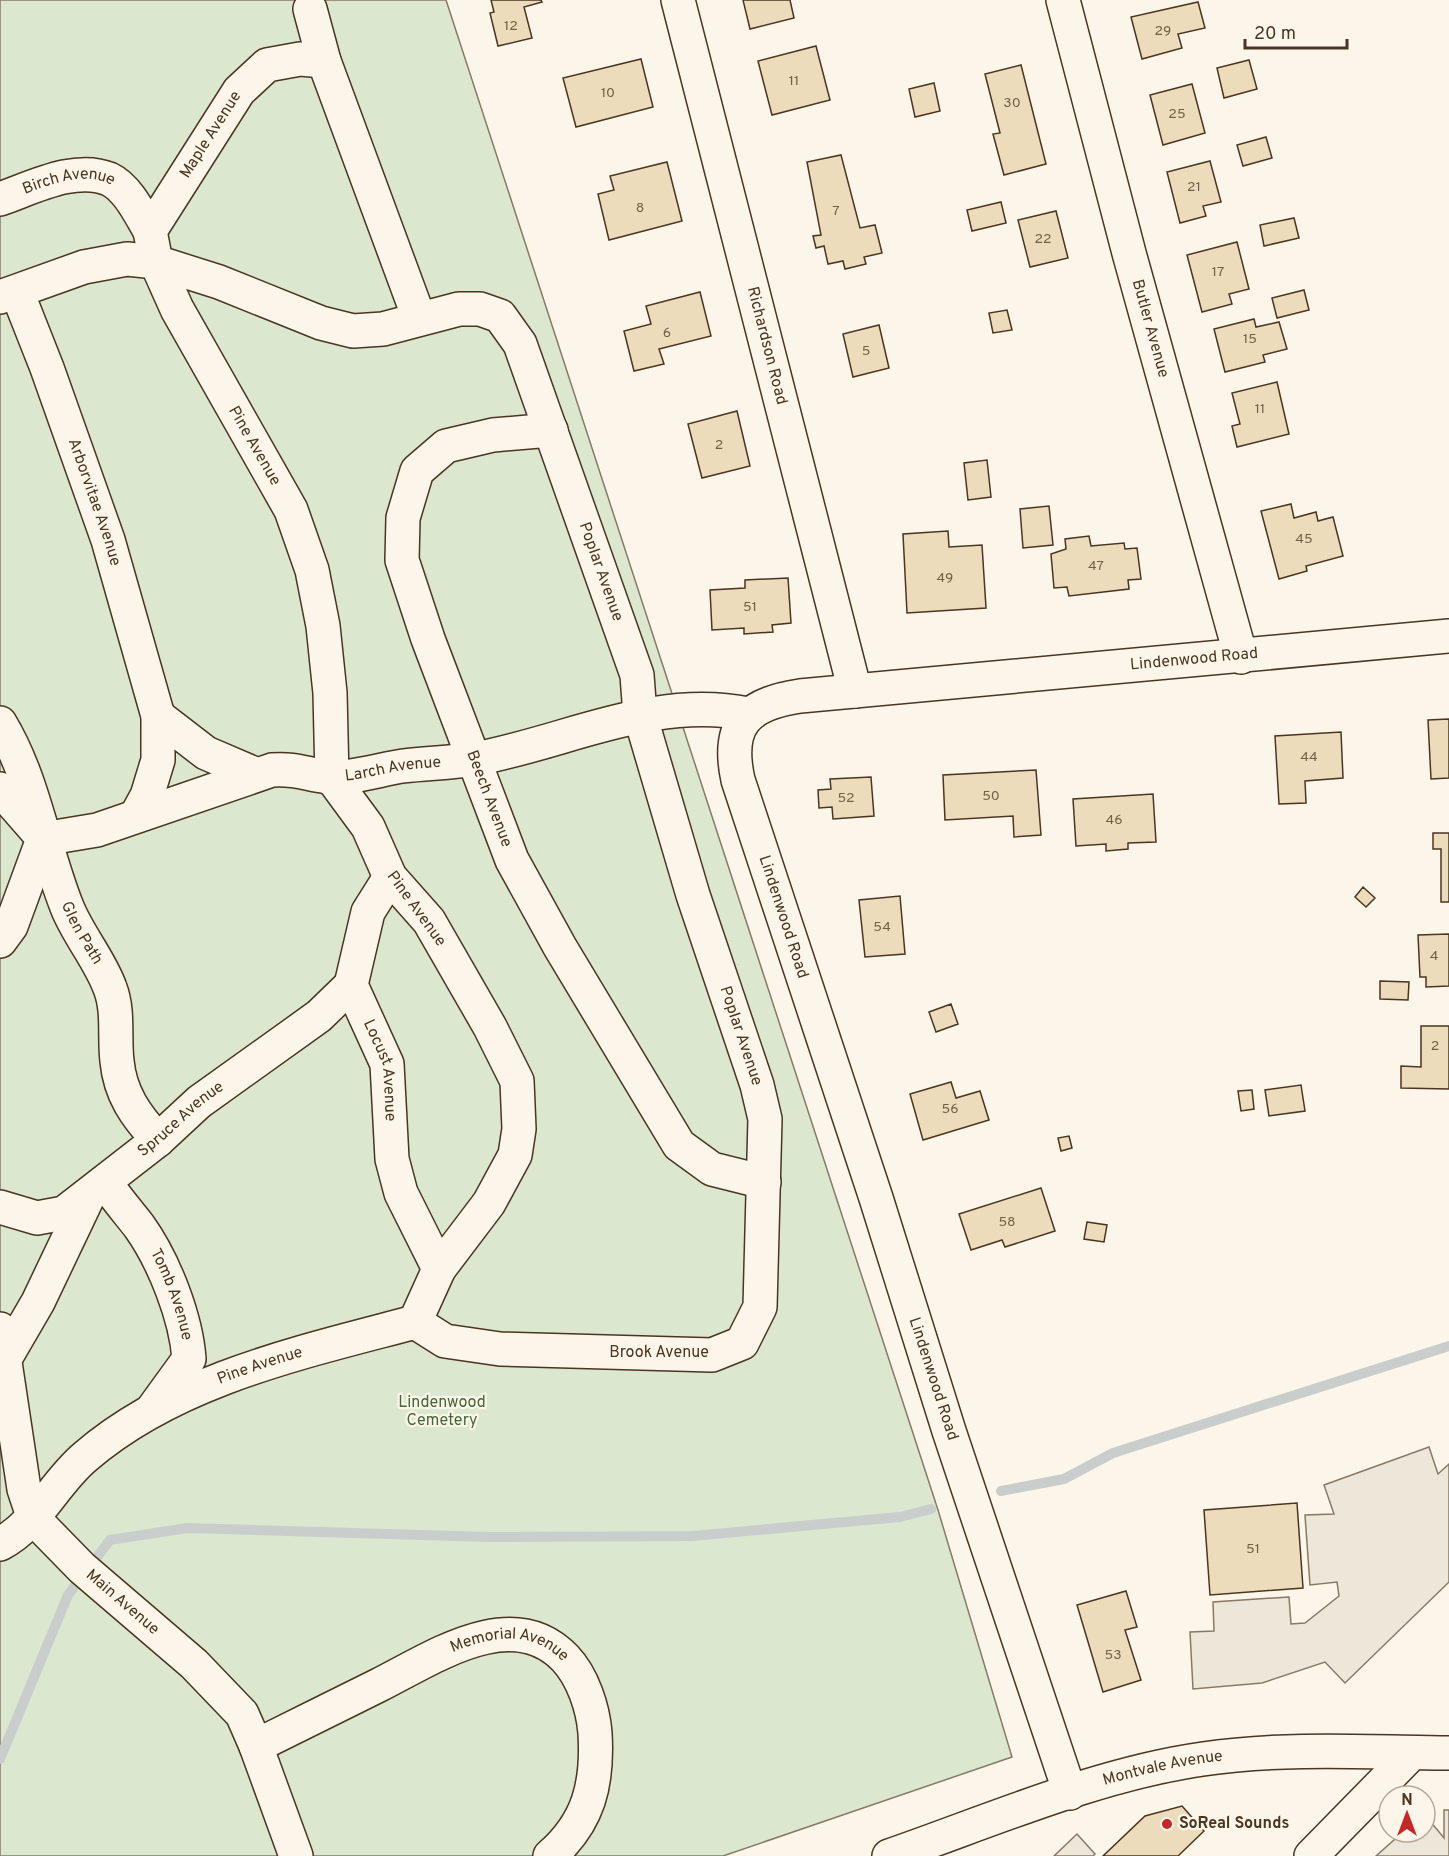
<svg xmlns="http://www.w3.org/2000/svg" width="1449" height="1856" font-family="Overpass,sans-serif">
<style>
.green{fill:#dce7d0;stroke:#887966;stroke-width:1.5}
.parking{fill:#ede7d9;stroke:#887966;stroke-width:1.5}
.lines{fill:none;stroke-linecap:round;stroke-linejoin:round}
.stream{stroke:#c9cecd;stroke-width:10}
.building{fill:#ecdcbc;stroke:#4a3520;stroke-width:1.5}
.minor-casing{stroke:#4a3520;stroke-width:36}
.major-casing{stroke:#4a3520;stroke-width:36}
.minor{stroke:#fbf6e9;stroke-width:33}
.major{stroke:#fbf6e9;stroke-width:33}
.poi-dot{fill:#c62828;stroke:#fbf6e9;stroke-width:2}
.labels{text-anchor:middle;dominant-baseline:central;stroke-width:4.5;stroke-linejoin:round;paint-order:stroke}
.number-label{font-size:14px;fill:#725f47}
.street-label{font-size:16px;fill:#4a3520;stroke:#fbf6e9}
.park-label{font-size:16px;fill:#436837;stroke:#fbf6e9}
.poi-label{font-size:16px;font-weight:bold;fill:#4a3520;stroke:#fbf6e9;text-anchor:start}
</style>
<rect width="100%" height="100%" fill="#fbf6e9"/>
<path class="green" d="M0,0h446l492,1510 74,247 -289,99h-723z"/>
<path class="parking" d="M1429,1447l9,27 11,-10v118l-104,101 -20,-21 -63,21 -69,6 -3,-57 24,-1 -1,-29 76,-5 2,27 14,-1 34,-27 -2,-14 -27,3 -5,-70 29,-1 -10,-29z
M1444,1810h5v46h-73l27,-24h22v-17l19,23z
M1077,1834l18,20 -2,2h-39z"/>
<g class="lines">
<path class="stream" d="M1001,1491l63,-12 49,-26 336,-107
M0,1759l68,-164 42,-55 77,-12 301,9 204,-1 208,-19 31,-8"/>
</g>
<path class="building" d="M491,0h50l1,2 -18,5 8,31 -34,8 -8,-33 4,-1z
M743,0h47l4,18 -44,11z
M1198,2l7,26 -27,6 4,14 -40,11 -11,-42z
M816,46l14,54 -58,15 -14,-54z
M641,59l12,48 -77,20 -13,-49z
M1249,60l8,29 -33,9 -7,-30z
M1021,65l25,99 -42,11 -11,-41 7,-1 -15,-59z
M934,83l6,28 -25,6 -6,-28z
M1192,84l13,49 -42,12 -13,-50z
M1266,137l6,21 -29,8 -6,-21z
M841,155l19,73 15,-3 7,28 -18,4 2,7 -21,5 -2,-8 -15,3 -4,-18 -8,2 -3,-12 8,-1 -14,-73z
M1210,161l11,41 -18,4 3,10 -26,7 -13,-51z
M667,162l15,59 -73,19 -11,-46 16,-4 -4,-14z
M1001,202l5,21 -34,8 -5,-21z
M1056,211l12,47 -38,9 -12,-47z
M1294,218l5,20 -35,8 -4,-21z
M1237,242l12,47 -20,5 3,10 -30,8 -15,-57z
M1304,290l5,20 -32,8 -5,-20z
M700,292l11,44 -52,13 5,15 -30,7 -10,-40 27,-7 -5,-18z
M1007,310l5,20 -19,3 -4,-20z
M1254,319l2,8 23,-5 8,27 -24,6 2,7 -40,10 -11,-43z
M879,325l10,43 -36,9 -10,-43z
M1277,382l12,52 -52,13 -5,-21 8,-2 -8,-31z
M737,411l13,55 -48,12 -14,-54z
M987,460l4,37 -23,3 -4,-37z
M1291,504l3,14 22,-6 2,9 15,-4 10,39 -37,10 1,5 -28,8 -18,-68z
M1049,506l4,39 -30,3 -3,-39z
M948,531l1,16 33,-2 4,63 -79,5 -4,-79z
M1089,536l2,10 33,-3 1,6 12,-1 4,31 -13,1 1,9 -60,7 -2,-9 -13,1 -3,-34 15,-5 -1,-10z
M788,578l3,45 -19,2 1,7 -29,2v-6l-32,2 -2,-40 35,-2v-8z
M1449,719v59l-18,1 -3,-59z
M1341,732l2,46 -38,3 1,22 -27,1 -4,-68z
M1036,770l5,65 -27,2 -1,-21 -68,4 -2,-45z
M871,777l3,39 -41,3 -1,-12 -13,1 -1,-18 13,-1 -1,-10z
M1153,794l3,48 -28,1v6l-22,2v-7l-30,2 -3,-47z
M1433,833h16v69h-8v-53h-8z
M1363,887l12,11 -9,9 -11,-10z
M900,896l5,58 -40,3 -6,-57z
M1449,934v52l-23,1v-10h-6l-2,-42z
M1380,981l29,1 -1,18 -28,-1z
M951,1004l7,20 -22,8 -7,-20z
M1421,1026h28v63l-48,-1v-22l20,1z
M951,1082l5,16 24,-7 9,29 -66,20 -13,-46z
M1301,1085l4,26 -36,5 -4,-26z
M1252,1090l2,19 -13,2 -3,-20z
M1069,1136l3,12 -11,3 -3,-13z
M1041,1188l14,43 -50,16 -3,-7 -31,10 -12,-36z
M1087,1222l20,3 -3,17 -20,-3z
M1297,1503l6,85 -93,7 -6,-85z
M1126,1591l11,36 -12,3 16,50 -38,12 -26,-87z
M1182,1806l22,25 -26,25h-75l42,-40z"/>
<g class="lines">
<g class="minor-casing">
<g id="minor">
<path id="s1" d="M678,0l177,691"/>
<path id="s2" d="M1063,0l66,253 112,404"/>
<path d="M310,9l14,52 95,257"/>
<path id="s3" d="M0,199c32,-11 75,-34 109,-20 19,9 31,35 41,52"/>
<path id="s4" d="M17,292l30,76 61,172 50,176v44l-11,36 -11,20"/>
<path id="s5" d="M0,297l84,-30 43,-8 29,3 63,20 102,41 32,8 30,-2 76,-20h21l20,7 20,28 117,331 3,40 53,180 64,190 8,34 -5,188 -18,36 -30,12 -212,-6 -55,-8 -30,-19"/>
<path id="s6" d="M551,430l-58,5 -47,11 -29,25 -14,47 -1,42 26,79 84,221 48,87 119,198 33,24 52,13"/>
<path d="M158,716l48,37 49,21"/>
<path id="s7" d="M0,723c34,56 43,124 67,184 11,28 33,53 43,81 9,23 4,49 7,73 3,33 19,55 41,79"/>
<path d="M0,789l36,41"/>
<path id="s8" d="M43,839l54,-9 175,-60c25,-2 36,5 58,7 20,2 52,-8 73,-11 24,-3 48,-3 72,-7 92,-17 178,-64 273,-45"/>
<path id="s9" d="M390,877l-22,35 -17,73 36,79 5,95 9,34 38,76"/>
<path d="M0,941l11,-15 32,-87"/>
<path id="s10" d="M105,1182c11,16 23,30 34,44 25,35 47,91 50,133l-37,51"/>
<path id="s11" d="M0,1207l37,11 27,-5 94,-73 41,-38 120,-86 32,-31"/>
<path id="s12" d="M0,1329l24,160 10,30 48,49 112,96 48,50 14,32 40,110"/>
<path d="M6,1357l32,-55 50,-105"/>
<path id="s13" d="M0,1544c38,-20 53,-60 85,-87 90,-78 218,-105 330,-135l24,-53 50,-66 26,-48 4,-26 -2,-48 -27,-54 -61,-106 -39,-44 -22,-50 -36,-49 -2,-85 -7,-67 -11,-56 -21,-60 -114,-201 -21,-47 -6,-31 89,-140 28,-26 33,-6 24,2"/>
<path id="s14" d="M256,1746c41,-20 82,-41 123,-61 54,-27 133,-82 186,-27 18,19 28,50 30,75 3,51 -6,89 -45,123"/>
<path id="s15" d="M1070,1793l-121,-362 -73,-233 -138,-418c-12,-55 8,-76 62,-84l649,-60"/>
<path d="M1311,1856l101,-103"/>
</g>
</g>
<g class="major-casing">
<g id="major">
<path id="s16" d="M889,1856c101,-35 208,-82 314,-97 81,-12 165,-7 246,-6"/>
</g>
</g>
<use href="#minor" class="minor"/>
<use href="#major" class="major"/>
</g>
<circle class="poi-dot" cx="1167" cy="1824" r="6"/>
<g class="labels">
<g class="number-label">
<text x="511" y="26">12</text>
<text x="1163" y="31">29</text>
<text x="794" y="81">11</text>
<text x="608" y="93">10</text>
<text x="1012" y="103">30</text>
<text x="1177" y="114">25</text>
<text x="1194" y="187">21</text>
<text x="640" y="208">8</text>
<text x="836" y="211">7</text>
<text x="1043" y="239">22</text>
<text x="1218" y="272">17</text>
<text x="667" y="333">6</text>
<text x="1250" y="339">15</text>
<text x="866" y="351">5</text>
<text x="1260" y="409">11</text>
<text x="719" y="445">2</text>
<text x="1304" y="539">45</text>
<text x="1096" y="566">47</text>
<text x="945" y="578">49</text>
<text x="750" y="607">51</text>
<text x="1309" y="757">44</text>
<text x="991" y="796">50</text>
<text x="846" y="798">52</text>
<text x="1114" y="820">46</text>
<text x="882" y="927">54</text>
<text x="1434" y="956">4</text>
<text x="1435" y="1046">2</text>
<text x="950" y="1109">56</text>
<text x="1007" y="1222">58</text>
<text x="1253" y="1549">51</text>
<text x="1113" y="1655">53</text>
</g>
<g class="street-label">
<text stroke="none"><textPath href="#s13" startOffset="1810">Maple Avenue</textPath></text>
<text stroke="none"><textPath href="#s3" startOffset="72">Birch Avenue</textPath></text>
<text stroke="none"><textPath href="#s2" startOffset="340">Butler Avenue</textPath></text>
<text stroke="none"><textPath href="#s1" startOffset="357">Richardson Road</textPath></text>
<text transform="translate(254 446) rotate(60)">Pine Avenue</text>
<text stroke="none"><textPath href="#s4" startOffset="224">Arborvitae Avenue</textPath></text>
<text stroke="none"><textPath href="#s5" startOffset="798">Poplar Avenue</textPath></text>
<text stroke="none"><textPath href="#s15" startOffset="1586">Lindenwood Road</textPath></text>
<text stroke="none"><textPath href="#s8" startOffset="362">Larch Avenue</textPath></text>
<text stroke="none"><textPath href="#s6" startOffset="490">Beech Avenue</textPath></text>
<text transform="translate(416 909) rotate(54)">Pine Avenue</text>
<text transform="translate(783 917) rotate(72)">Lindenwood Road</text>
<text stroke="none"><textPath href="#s7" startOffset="226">Glen Path</textPath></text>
<text stroke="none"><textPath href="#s5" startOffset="1284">Poplar Avenue</textPath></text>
<text stroke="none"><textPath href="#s9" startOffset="208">Locust Avenue</textPath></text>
<text stroke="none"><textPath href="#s11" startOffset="216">Spruce Avenue</textPath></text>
<text stroke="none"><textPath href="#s10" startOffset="132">Tomb Avenue</textPath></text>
<text x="659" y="1353">Brook Avenue</text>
<text stroke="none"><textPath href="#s13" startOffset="321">Pine Avenue</textPath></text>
<text transform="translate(933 1379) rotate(72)">Lindenwood Road</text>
<text stroke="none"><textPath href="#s12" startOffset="315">Main Avenue</textPath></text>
<text stroke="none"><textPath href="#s14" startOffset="280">Memorial Avenue</textPath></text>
<text stroke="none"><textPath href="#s16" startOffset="288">Montvale Avenue</textPath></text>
</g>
<g class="park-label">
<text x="442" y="1403">Lindenwood<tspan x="442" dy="18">Cemetery</tspan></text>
</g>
<g class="poi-label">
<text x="1179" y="1824">SoReal Sounds</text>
</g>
</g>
<g transform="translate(1407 1814)"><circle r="28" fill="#fbf6e9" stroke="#b4a999" stroke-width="1.5"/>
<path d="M0-4.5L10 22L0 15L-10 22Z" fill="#c62828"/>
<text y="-9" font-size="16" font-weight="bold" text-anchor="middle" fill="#4a3520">N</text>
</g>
<path d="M1245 39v9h102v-9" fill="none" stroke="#4a3520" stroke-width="3"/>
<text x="1254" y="39" font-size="18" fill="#4a3520" stroke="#fbf6e9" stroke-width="4.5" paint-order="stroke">20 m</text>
</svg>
